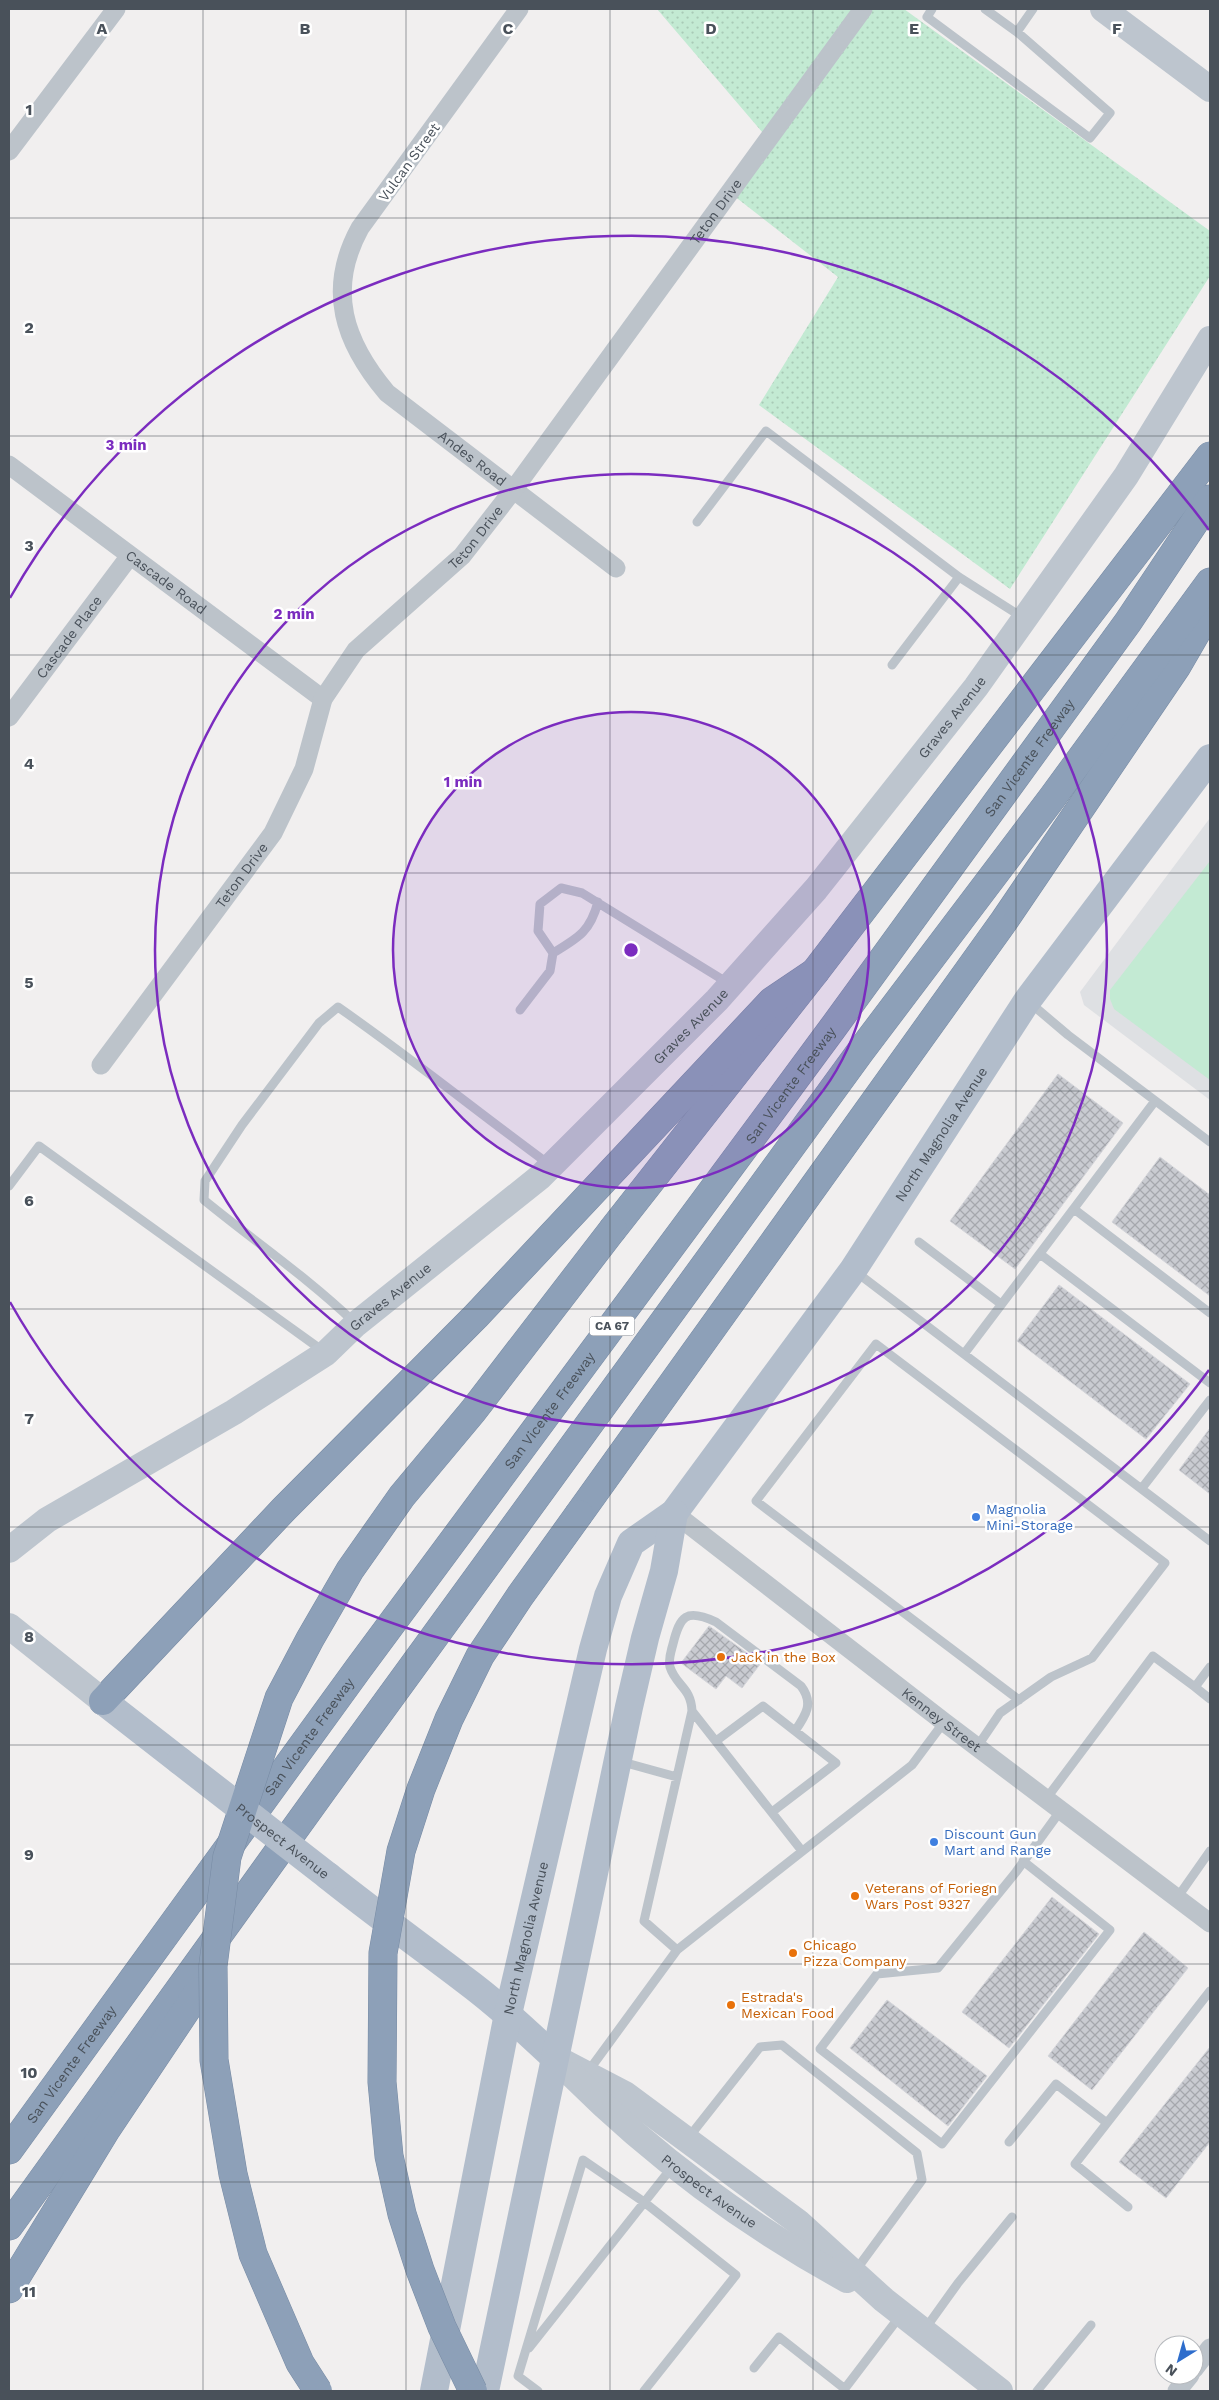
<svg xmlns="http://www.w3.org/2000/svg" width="1219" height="2400" font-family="'Work Sans',sans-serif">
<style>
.airport{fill:#dee0e3}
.grass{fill:#c3ead3}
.garden{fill:url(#garden-dots)}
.building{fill:url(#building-cross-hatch);stroke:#d4d5da}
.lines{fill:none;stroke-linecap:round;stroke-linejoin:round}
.highway-casing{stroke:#788ba4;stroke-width:29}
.lane{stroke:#bcc3ca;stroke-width:9}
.street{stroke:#bcc3ca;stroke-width:19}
.secondary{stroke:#bdc5ce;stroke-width:26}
.primary{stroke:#b2bdcb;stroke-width:28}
.highway{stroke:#8da0b8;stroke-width:28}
.highway-bridge-casing{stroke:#788ba4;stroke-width:29;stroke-linecap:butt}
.primary-bridge{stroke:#b2bdcb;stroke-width:28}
.highway-bridge{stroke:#8da0b8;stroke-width:28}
.grid{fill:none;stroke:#49515a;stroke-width:1;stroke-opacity:0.55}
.ring{fill:none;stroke:#7b2cbf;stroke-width:2.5}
.shop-dot{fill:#3f7fe0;stroke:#fff;stroke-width:2}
.food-dot{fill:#e8710a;stroke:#fff;stroke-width:2}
.labels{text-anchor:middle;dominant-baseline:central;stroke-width:5;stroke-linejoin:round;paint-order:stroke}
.shield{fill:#fff;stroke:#80858c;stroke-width:1}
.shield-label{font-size:12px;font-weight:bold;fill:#49515a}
.street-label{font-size:14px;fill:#49515a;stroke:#fff}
.shop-label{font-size:14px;fill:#366cbe;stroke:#fff;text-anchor:start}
.food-label{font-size:14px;fill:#c56008;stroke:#fff;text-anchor:start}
.grid-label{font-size:16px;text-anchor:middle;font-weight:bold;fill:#49515a;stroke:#fff;stroke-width:5;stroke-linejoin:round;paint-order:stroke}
.centre{fill:#7b2cbf;stroke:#fff;stroke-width:2.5}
.ring-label{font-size:15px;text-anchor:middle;font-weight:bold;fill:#7b2cbf;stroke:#fff;stroke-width:5;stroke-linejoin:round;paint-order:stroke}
</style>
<defs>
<pattern id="garden-dots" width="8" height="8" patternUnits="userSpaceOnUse" patternTransform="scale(1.25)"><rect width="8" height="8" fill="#c3ead3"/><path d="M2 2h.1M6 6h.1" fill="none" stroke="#a9cab7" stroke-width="1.8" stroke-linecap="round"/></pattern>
<pattern id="building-cross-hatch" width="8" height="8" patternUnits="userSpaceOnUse" patternTransform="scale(1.25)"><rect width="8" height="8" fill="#c9cbd1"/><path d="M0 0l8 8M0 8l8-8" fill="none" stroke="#a5a7ad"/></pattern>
</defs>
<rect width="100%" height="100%" fill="#f1efef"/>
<path class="airport" d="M1210,818v282l-126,-95 -4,-13z"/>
<path class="grass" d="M1210,861v219l-96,-71 -4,-10v-9z"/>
<path class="garden" d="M657,9h247l306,222v45l-200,313 -251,-184 79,-128 -109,-85 39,-53z"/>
<path class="building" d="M1058,1074l65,49 -108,146 -65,-48z
M1160,1157l50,38v101l-98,-74z
M1059,1285l131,99 -44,55 -129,-98z
M1210,1428v66l-31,-24z
M709,1626l52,37 -19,25 -16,-12 -10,13 -35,-26z
M1052,1897l47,37 -90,114 -47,-36z
M1144,1932l44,36 -96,122 -44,-34z
M887,2000l100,76 -39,50 -98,-78z
M1210,2047v95l-44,56 -47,-36z"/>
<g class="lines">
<g class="highway-casing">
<g id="highway">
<path d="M613,1229l202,-257 395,-516"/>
<path d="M579,1514l425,-593 173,-255 33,-57"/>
<path d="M103,1701l181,-192 192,-193 296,-315 43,-29"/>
<path id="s9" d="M9,2150l349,-481 474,-640 296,-407 82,-123"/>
<path d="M9,2226l316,-439 535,-735 192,-254 158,-216"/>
<path d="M9,2289l97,-159 93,-139"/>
</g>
</g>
<path class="lane" d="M932,9l-5,8 163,121 20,-25 -93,-81 -32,-23
M1017,32l16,-23
M697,522l69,-91 193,146 63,40
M892,665l67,-88
M553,953c25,-15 37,-21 45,-51
M1029,1002l39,33 142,107
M520,1010l30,-39 3,-18 -15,-22 2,-27 21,-16 21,5 146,90
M9,1186l30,-40 284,205
M1074,1209l136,104
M919,1242l82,62
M1040,1254l170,129
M856,1272l354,269
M354,1322c-47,-45 -100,-81 -150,-122l1,-19 37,-56 77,-102 19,-16c72,50 141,106 212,158
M964,1354l191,-253
M1142,1488l68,-88
M1210,1667l-15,20 15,12
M692,1711c-1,-24 -16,-25 -22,-44 -2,-8 1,-15 3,-23 7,-28 13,-36 43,-22l85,64c13,17 5,29 -6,45
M716,1741l47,-35 73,57 -64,49
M977,1747l23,-34 51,-36 41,-19 73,-95 -289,-219 -120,157 263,199
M619,1761l58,16
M1046,1799l107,-143 42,31
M1023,1861l87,69 -168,214 -122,-95 57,-75 61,-6 78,-96 45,-62
M1177,1898l33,-47
M677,1950l-33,-29 48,-210 110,140
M587,2073l90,-123 235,-185 32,-43
M689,2137l71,-90 22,-2 135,108 5,27 -66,90
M1009,2142l47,-58 51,39
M1128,2207l-53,-43 135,-173
M925,2329l33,-46 54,-66
M529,2348l144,-182
M754,2368l25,-31 66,52
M538,2391l-20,-15 65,-216 61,42 92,73 -92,116
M843,2391l57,-75
M1037,2391l54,-66"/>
<g class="street">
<path id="s1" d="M519,9l-159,219c-34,62 -16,114 27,165l229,175"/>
<path d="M9,151l107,-142"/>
<path id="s2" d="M9,465l314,234"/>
<path id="s3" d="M9,717l120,-160"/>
<path id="s4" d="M101,1065l172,-232 31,-64 19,-70 33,-49 106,-94 52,-67 349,-480"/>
<path id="s5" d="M674,1513l270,209 266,201"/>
<path d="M1194,2369l16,-21"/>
<path d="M1177,2391l13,-16"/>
</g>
<g class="secondary">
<path d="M1103,9l107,80"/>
<path id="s6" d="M9,1550l38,-30 187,-108 92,-59 30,-29 184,-147 177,-177 99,-111 160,-202 150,-211 84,-137"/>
<path d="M9,1626l94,75"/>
<path d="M554,2057l71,37 173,128 86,78 116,91"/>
<path id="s7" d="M572,2075c80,80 176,151 275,205"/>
</g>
<g class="primary">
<path d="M103,1701l77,60"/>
<path d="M328,1876c45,36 91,69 137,104 31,23 60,50 89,77"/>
<path id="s8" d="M434,2391l74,-377 85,-365 15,-53 23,-53 43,-30 179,-243 174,-269 183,-243"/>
<path d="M485,2391l144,-684 16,-69 19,-67 10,-58"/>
</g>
<use href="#highway" class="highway"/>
<g class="highway-bridge-casing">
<path id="highway-bridge" d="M318,2391l-18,-28 -47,-109 -20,-80 -19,-114 -1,-94 14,-109 52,-159 31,-59 40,-69 52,-74 71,-85 140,-182
M473,2391l-31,-64 -22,-57 -18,-56 -13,-58 -7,-74 1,-129 18,-102 20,-62 28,-70 31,-63 40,-60 59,-82"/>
</g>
<path class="primary-bridge" id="s10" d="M180,1761l148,115"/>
<use href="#highway-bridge" class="highway-bridge"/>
</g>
<path class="grid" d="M203,9v2382M406,9v2382M610,9v2382M813,9v2382M1016,9v2382M9,218h1201M9,436h1201M9,655h1201M9,873h1201M9,1091h1201M9,1309h1201M9,1527h1201M9,1745h1201M9,1964h1201M9,2182h1201"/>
<circle cx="631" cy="950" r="238" fill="#7b2cbf" fill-opacity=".12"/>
<g class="ring">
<circle cx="631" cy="950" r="238"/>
<circle cx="631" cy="950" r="476"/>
<path d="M1209 1370A714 714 0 0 1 10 1302M10 598A714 714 0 0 1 1209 530"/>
</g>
<g class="shop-dot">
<circle cx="976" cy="1517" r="5"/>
<circle cx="934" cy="1842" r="5"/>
</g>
<g class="food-dot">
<circle cx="721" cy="1657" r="5"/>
<circle cx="855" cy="1896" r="5"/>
<circle cx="793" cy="1953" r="5"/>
<circle cx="731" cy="2005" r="5"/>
</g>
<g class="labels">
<rect class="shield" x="589.5" y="1316.5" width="45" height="19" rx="4"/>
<g class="shield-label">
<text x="612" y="1326">CA 67</text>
</g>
<g class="street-label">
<text transform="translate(409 162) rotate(-54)">Vulcan Street</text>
<text stroke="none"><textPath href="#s4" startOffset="1061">Teton Drive</textPath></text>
<text stroke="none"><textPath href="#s1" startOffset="558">Andes Road</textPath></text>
<text stroke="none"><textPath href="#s4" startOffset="656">Teton Drive</textPath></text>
<text stroke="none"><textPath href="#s2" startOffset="196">Cascade Road</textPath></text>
<text stroke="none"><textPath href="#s3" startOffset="100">Cascade Place</textPath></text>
<text stroke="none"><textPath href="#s6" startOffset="1269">Graves Avenue</textPath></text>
<text stroke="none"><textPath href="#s9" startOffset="1726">San Vicente Freeway</textPath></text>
<text stroke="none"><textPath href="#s4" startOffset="236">Teton Drive</textPath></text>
<text stroke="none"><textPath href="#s6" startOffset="864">Graves Avenue</textPath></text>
<text stroke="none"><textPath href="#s9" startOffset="1321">San Vicente Freeway</textPath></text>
<text stroke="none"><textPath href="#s8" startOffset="1388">North Magnolia Avenue</textPath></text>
<text stroke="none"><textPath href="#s6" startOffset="459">Graves Avenue</textPath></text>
<text stroke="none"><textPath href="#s9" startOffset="916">San Vicente Freeway</textPath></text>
<text stroke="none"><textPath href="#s5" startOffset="338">Kenney Street</textPath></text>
<text stroke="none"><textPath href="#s9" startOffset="511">San Vicente Freeway</textPath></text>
<text stroke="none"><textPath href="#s10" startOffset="130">Prospect Avenue</textPath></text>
<text stroke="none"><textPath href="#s8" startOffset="462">North Magnolia Avenue</textPath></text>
<text stroke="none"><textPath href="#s9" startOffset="106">San Vicente Freeway</textPath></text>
<text stroke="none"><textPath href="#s7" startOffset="180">Prospect Avenue</textPath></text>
</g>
<g class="shop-label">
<text x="986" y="1509">Magnolia<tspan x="986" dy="16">Mini-Storage</tspan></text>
<text x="944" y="1834">Discount Gun<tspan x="944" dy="16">Mart and Range</tspan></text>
</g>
<g class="food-label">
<text x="731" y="1657">Jack in the Box</text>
<text x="865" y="1888">Veterans of Foriegn<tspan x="865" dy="16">Wars Post 9327</tspan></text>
<text x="803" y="1945">Chicago<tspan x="803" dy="16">Pizza Company</tspan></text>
<text x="741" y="1997">Estrada's<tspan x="741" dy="16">Mexican Food</tspan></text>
</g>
</g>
<g class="grid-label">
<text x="102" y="34">A</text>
<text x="305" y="34">B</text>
<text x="508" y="34">C</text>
<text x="711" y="34">D</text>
<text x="914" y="34">E</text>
<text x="1117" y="34">F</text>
<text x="29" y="115">1</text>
<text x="29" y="333">2</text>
<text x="29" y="551">3</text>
<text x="29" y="769">4</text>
<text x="29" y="988">5</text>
<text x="29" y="1206">6</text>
<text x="29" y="1424">7</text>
<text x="29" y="1642">8</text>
<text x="29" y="1860">9</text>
<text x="29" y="2078">10</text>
<text x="29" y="2297">11</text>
</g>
<circle cx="631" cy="950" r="8" class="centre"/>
<g class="ring-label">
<text x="126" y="450">3 min</text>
<text x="294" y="619">2 min</text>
<text x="463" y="787">1 min</text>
</g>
<rect width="1219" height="2400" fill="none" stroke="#49515a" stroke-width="20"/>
<g transform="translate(1179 2360) rotate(217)"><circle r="24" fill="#ffffff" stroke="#b6b9bd"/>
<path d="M0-4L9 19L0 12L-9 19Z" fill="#2e6dcc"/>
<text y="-8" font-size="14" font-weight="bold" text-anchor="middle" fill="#49515a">N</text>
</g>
</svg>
